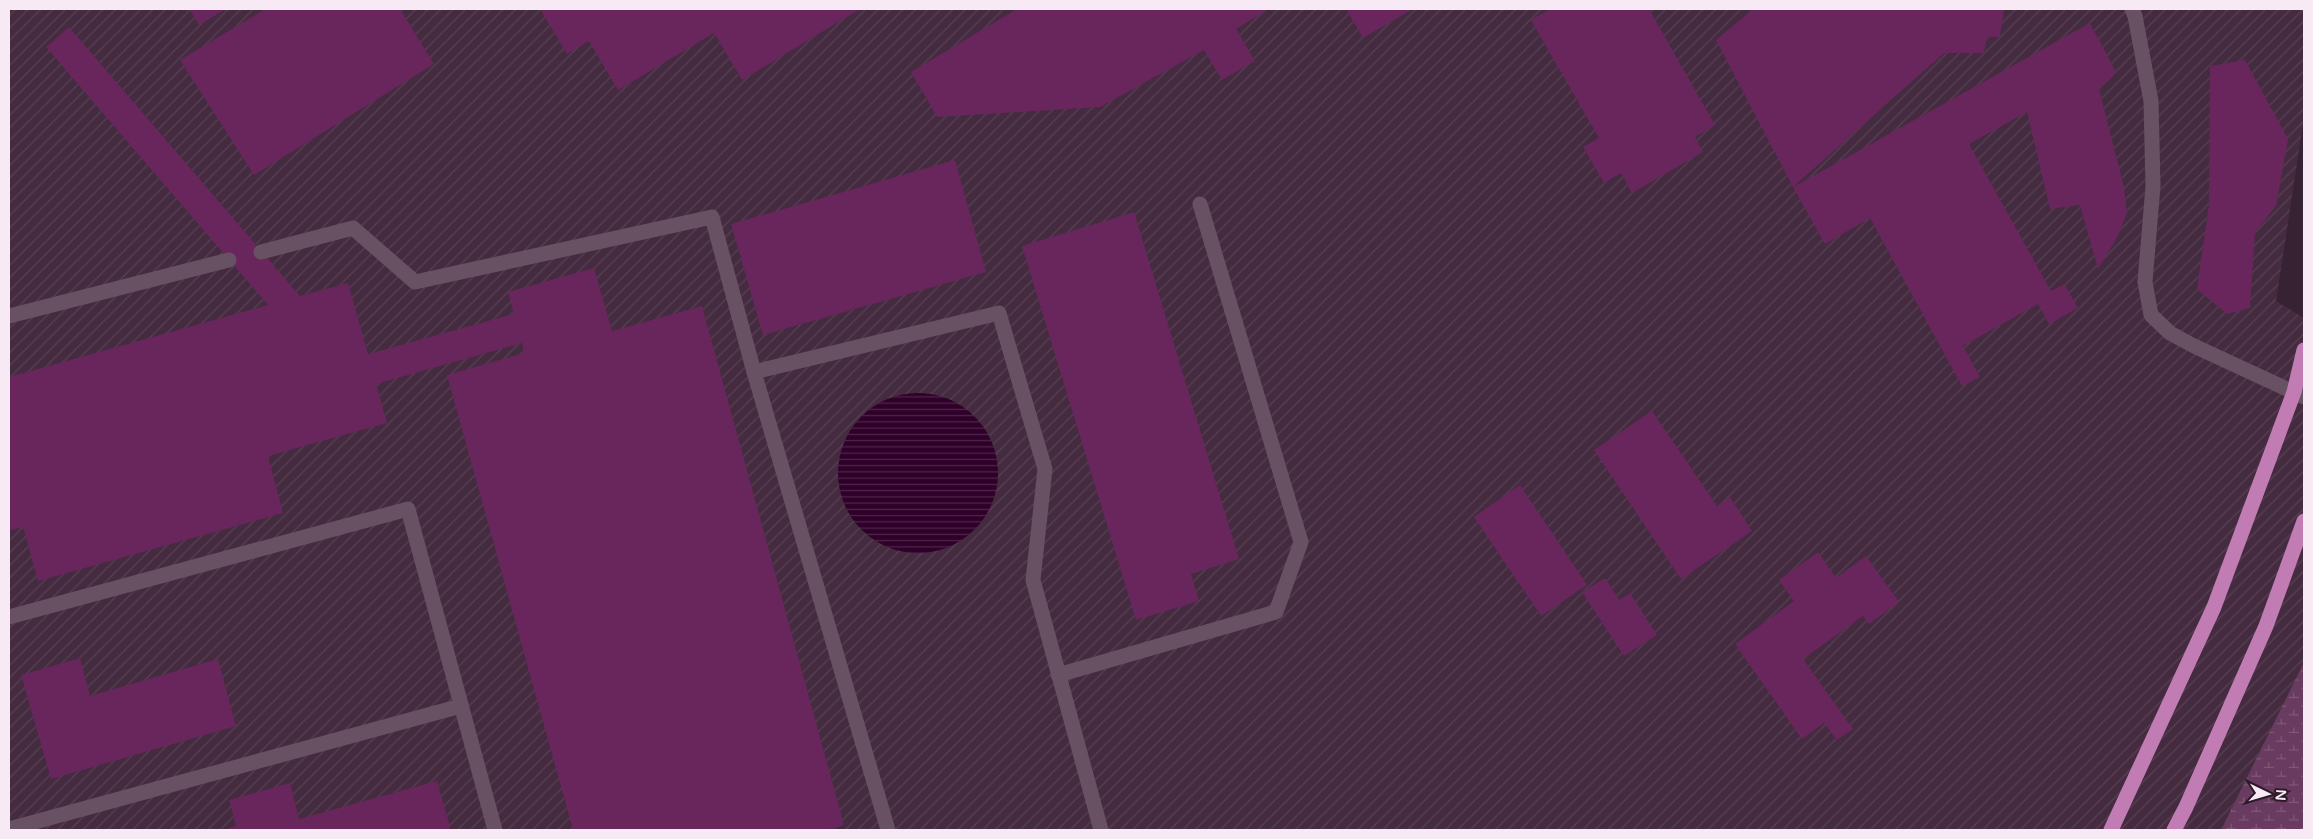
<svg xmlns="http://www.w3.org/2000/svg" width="2313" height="839" font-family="'Varela Round',sans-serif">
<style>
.industrial{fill:url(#industrial-furrows)}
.wetland{fill:url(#wetland-marsh)}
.water{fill:url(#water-rules)}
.building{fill:#68265d}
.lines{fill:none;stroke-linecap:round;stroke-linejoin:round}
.service{stroke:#685163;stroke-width:15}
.minor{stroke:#685163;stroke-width:15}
.trunk{stroke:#c17cb3;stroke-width:15}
</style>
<defs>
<pattern id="industrial-furrows" width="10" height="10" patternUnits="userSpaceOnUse" patternTransform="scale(1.25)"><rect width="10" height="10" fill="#452b40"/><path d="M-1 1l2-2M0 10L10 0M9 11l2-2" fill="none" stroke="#574053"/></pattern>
<pattern id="wetland-marsh" width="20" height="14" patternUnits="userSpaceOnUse" patternTransform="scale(1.25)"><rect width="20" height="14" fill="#693b60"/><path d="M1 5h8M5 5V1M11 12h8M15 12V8" fill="none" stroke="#7f5877"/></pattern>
<pattern id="water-rules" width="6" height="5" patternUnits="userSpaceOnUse" patternTransform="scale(1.25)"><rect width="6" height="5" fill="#2f0029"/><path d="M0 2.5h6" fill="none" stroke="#4e2549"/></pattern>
</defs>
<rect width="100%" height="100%" fill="#372233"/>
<path class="industrial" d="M9,9h2295v108l-28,184 28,17v344l-83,168h-2212z"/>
<path class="wetland" d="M2304,662v168h-83z"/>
<path class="water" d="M838 473a80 80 0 1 1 160 0a80 80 0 1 1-160 0Z"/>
<path class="building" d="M189,9h37l-27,16z
M265,9h135l34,55 -180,111 -74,-115z
M540,9h320l-118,71 -28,-47 -96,57 -29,-49 -22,13z
M1017,9h252l-33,20 19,32 -33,19 -18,-30 -104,57 -163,10 -26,-45z
M1346,9h67l-50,29z
M1550,9h99l66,116 -20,12 8,15 -71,41 -11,-20 -17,10 -21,-36 16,-9 -68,-118z
M1753,9h251l-4,28h-13l-3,16h-40l-151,134 297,-164 26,49 -17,17 25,98 3,26 -9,23 -20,33 -18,-64 -30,4 -23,-97 -58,32 82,147 13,-7 14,24 -29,16 -11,-20 -75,42 17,31 -18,9 -92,-168 -45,26 -32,-57 -77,-147z
M69,27l231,269 48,-13 20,71 146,-40 -6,-22 86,-24 18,63 90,-25 142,519 -17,5h-254l-126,-455 77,-22 -2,-10 -146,41 11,39 -119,33 15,57 -245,68 -15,-54 -14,4v-154l259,-72 -222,-258z
M2245,60l43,79 -12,67 -21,26 -5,76 -23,6 -30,-25 12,-85 1,-138z
M955,160l31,112 -223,63 -32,-111z
M1134,212l105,347 -48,15 8,27 -63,19 -114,-374z
M1652,411l65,95 13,-9 22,34 -71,48 -87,-129z
M1520,485l67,100 -46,31 -67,-99z
M1818,552l18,26 30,-22 33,46 -30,22 -6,-8 -60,43 50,70 -16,11 -13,-17 -22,16 -67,-95 59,-43 -15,-21z
M1605,578l14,22 11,-7 27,42 -33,21 -42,-64z
M80,658l10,38 128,-37 18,67 -185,53 -30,-104z
M437,781l14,49h-227l12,-4 -7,-26 61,-17 9,36z"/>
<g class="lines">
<path class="service" d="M261,252l92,-24 62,54 297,-65 42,155 134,458
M9,316l220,-56
M754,372l245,-59 46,156 -12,111 68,250
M9,617l399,-108 87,321
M1058,675l218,-63 25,-70 -101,-338
M9,829l452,-123"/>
<path class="minor" d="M2132,9l3,7 16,85 2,85 -8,96 6,33 19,18 24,13 110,51"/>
<path class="trunk" d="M2111,830l103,-223 80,-215 10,-42
M2174,830l12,-23 80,-181 38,-105"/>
</g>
<rect width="2313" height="839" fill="none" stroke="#f8eaf5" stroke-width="20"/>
<g transform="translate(2268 794) rotate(95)" stroke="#2c1928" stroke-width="4" paint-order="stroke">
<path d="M0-4L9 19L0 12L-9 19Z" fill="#f8eaf5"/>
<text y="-8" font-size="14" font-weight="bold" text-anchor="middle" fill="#f8eaf5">N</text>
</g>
</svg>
